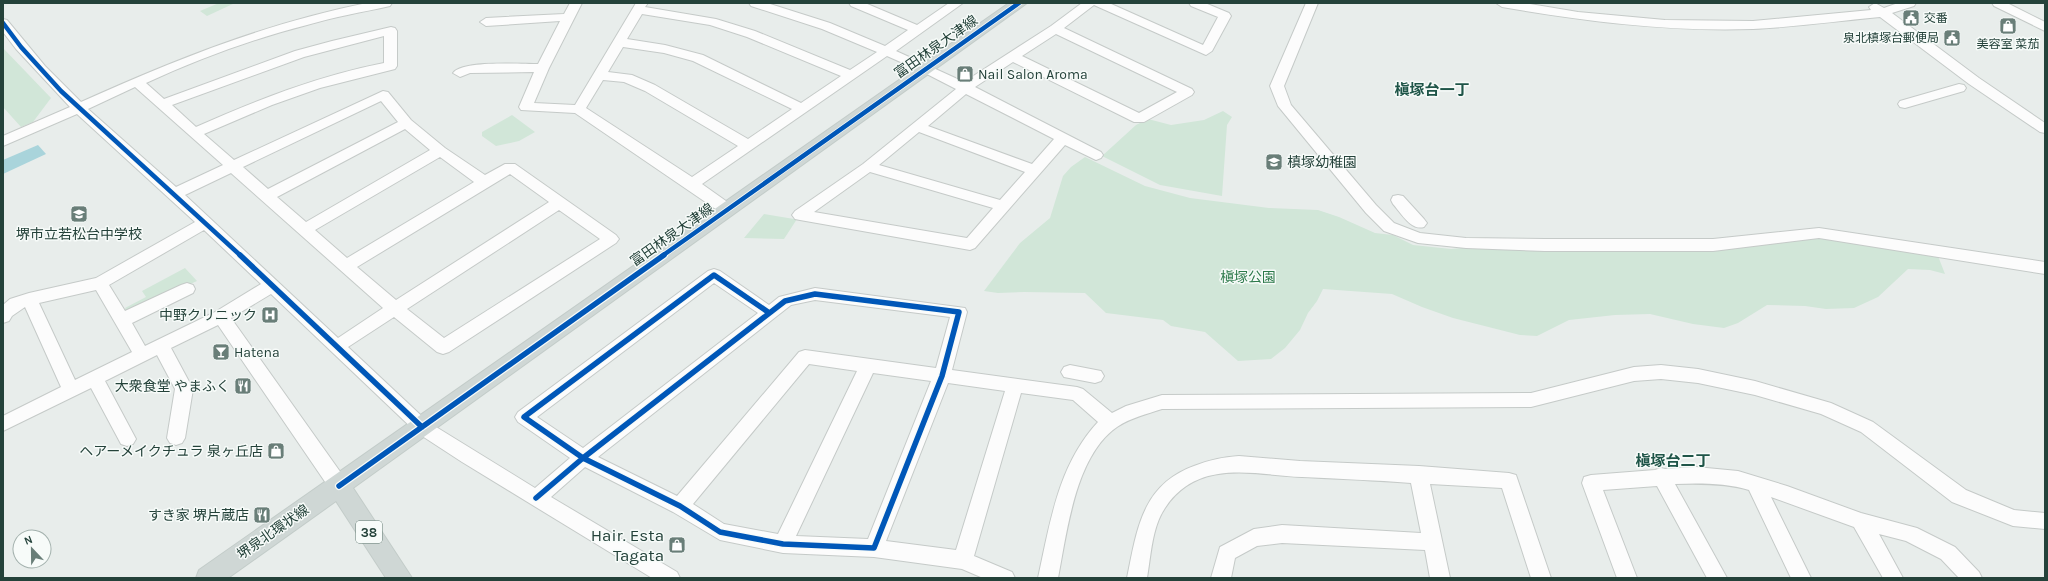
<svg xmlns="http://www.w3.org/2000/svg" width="2048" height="581" font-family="Karla,'Noto Sans JP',sans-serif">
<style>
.green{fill:#d1e6d8}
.water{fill:#a9d4db}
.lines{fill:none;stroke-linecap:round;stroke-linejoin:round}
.minor-casing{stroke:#c5cac8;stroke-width:2}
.major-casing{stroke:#c3ccc9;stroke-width:2}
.minor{fill:#fcfcfc;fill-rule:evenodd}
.major{fill:#cfd7d5;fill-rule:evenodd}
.cycleway-far1-casing{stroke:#f7fbf9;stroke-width:6}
.cycleway-casing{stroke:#f7fbf9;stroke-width:8}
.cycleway-far1{stroke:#0057b8;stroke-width:4.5}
.cycleway{stroke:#0057b8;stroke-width:5.5}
.labels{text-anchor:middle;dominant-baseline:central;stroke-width:3;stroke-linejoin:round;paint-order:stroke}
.far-poi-label{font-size:12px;fill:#24423a;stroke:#f7fbf9;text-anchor:start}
.shield{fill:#f7fbf9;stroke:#637a73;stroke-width:1}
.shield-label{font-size:13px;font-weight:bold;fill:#24423a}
.street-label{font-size:14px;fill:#24423a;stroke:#f7fbf9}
.poi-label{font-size:14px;fill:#24423a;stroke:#f7fbf9;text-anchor:end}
.park-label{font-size:14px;fill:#2d7a4b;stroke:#f7fbf9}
.neighbourhood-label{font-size:15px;font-weight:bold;fill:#1f5548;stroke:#f7fbf9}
.near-poi-label{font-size:17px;fill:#24423a;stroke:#f7fbf9;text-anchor:end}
</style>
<rect width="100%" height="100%" fill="#e8edeb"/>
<path class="green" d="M219,3h16l-28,13 -7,-5z
M3,48l48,50 -18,24 -12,5 -18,-20z
M1223,111l9,6 -5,8 -5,71 -62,-11 -58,-29 34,-31 12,-6 23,6 33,-5z
M512,115l23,17 -16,9 -23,5 -14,-10v-4z
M1085,157l60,29 45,12 79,10 49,2 21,7 36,16 18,2 20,10 38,4 22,-2 339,-9h17l109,18 7,18 -15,-4 -22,-1 -30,28 -24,11 -28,1 -21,-3 -38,-1 -29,18 -14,5 -31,-4 -43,-10 -35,1 -46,5 -32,16 -17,-1 -67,-17 -31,-11 -30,-13 -69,-5 -6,12 -9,12 -8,17 -15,18 -14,11 -33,2 -33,-29 -34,-6 -8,-6 -57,-7 -21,-20 -61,-1 -26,1 -14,-2 36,-48 30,-25 13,-42 8,-9z
M764,214l30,5h3l-13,20 -40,-1z
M185,268l12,13 -70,31 -2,-4 21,-11 -4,-6z"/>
<path class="water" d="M38,145l8,9 -43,20v-14z"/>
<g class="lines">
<g class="minor-casing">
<path id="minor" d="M367,3h25l-2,3c-27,6 -56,11 -83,19 -55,14 -109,34 -161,58l18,16 131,-48 37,-10 59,-14 4,1 2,3v35l-2,3 -75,19 -48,17 -68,29 30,26 149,-69 5,1 23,28 34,28 40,27 20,-11h10l101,71 3,4 -3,4 -167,109 -6,2 -6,-2 -43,-35 -46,30 80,75 107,66 35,-30 -52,-36 -3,-5 3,-5 190,-141 6,-2 6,2 49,34 10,-8 36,-9 150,20 2,4 -15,58 125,17 6,2 29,24 14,-7 36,-11 369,-2 103,-26 27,-2 37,4 57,12 76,22 42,19 93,68 48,20 31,3v16l-32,-3 -61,-24 -91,-70 -40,-18 -66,-19 -57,-12 -37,-4 -27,2 -103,26 -369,2c-15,5 -32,9 -45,18 -42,29 -50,105 -59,151h-20c12,-55 20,-113 60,-156l-25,-22 -52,-7 -47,163 38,16 3,6h-32l-21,-9 -88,-12 -91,-4 -63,-13 -47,-28 -88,-45 -34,30 126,75 3,6h-28l-190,-116 -46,-30 -145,-138 -40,24 115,162 2,6 -2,6 -7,2 -7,-2 -114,-167 -47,23 22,41 -8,49 -3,5 -6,2 -6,-2 -3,-5 8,-49 -18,-34 -52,26 31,58 -3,5 -6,2 -6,-2 -30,-56 -88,43v-15l58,-29 -36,-80 -13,9 -3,5 -6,2v-18l7,-6 19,-6 67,-15 99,-56 -118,-108 -74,32v-10l67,-29 -54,-58 -13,-17v-13l4,1 38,46 36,36c93,-42 186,-79 286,-99zM384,36v27c-66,13 -127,37 -188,64l-24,-22 132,-48zM135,87l88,78 -47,22 -88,-78zM381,101l17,21 -130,67 -25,-22zM405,129l25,21 -124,72 -29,-25zM440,157l34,25 -127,76 -32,-28zM231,173l152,135 -45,30 -153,-143zM510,174l39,28 -153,98 -39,-33zM559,210l41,29 -156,99 -37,-29zM204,230l57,54 -46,28 -70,34 -13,-23 61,-30 2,-4 -2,-4 -6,-2 -6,2 -56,26 -16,-26zM714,283l44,30 -175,135 -46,-31zM96,290l36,62 -57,28 -36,-77zM815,300l135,17 -14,51 -131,-18 -6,2 -122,144 -79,-39 193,-152zM809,364l48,7 -79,163 -54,-10 -31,-20zM873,373l58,8 -63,158 -72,-3zM948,383l57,8 -49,159 -70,-9z
M570,3h12l-33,65 -15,35 41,2 61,-102h12l-3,4 71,12 39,12 95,39 27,-18 -55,-23 -71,-23 -2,-3h18l63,20 55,23 23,-16 -57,-24 -2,-3h16l52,22 32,-22h14l-67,48 68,31 87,-56 31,-23h27l94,42 15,-28 -27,-11 -2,-3h16l24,10 2,3 -19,35 -6,4 -112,-50 -30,23 128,61 2,3 -2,3 -48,27h-10l-121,-60 -38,25 126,65 2,3 -2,3 -5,2 -31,-15 -90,103 -5,2 -170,-30 -5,-1 -3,-4 3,-4 68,-47 93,-75 -35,-18 -34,-15 -185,128 31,22 2,4 -2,4 -5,1 -5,-1 -148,-101 -54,-3 -2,-3 15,-35 -64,1 -10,4 -7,-4c9,-13 68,-9 85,-9l22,-43 -74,5 -6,-4 6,-4 78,-4zM642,14l68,11 37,12 94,39 -40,27 -98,-48 -38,-10 -38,-6zM1056,34l121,58 -38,21 -117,-57zM623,47l41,6 29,8 99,48 -44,30 -93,-54 -23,-10 -24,-3zM603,80l21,2 21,9 93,55 -46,31 -106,-69zM966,94l88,45 -22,25 -104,-38zM919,132l106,40 -25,28 -121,-35zM870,172l123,36 -26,30 -153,-26z
M1306,3h12l-34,83 7,19 85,100 18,18 26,10 46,5 79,1h168l106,-11 226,34v12l-226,-36 -106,13h-168l-79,-3 -48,-5 -34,-12 -18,-18 -88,-107 -8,-20z
M1496,3h28l54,9 87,8 88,1 118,-11 -2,-3 6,-4 9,5 14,-5h18l-2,3 -22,7 87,65 66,45v10l-5,-1 -71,-48 -89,-67c-42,4 -85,10 -127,12 -84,3 -168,-8 -251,-22z
M1992,3h15l38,19v9l-51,-25z
M1959,84l5,1 2,3 -2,3 -59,17 -5,-1 -2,-3 2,-3z
M1398,195l5,1 21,23 3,4 -3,4c-13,4 -23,-14 -31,-23l-2,-4 2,-4z
M1070,365l31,6 3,5 -3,5 -6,2 -31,-6 -3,-5 3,-5z
M1239,456l61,5 119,5 90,7 7,2 35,103h-20l-29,-90 -72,-4 20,94h-20l-5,-28 -143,-7 -25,3 -22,12 -4,20h-20l9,-31 34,-18 28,-4 139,8 -10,-50c-36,-3 -72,-4 -109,-6 -48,-2 -104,-19 -137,31 -13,19 -14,47 -18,70h-20c10,-49 15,-93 67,-112 15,-6 29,-9 45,-10z
M1696,467l42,4 49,15 74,27 56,15 38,19 24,25 3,6h-23l-18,-19 -35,-18 -27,-7 24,44h-20l-29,-51 -83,-30 40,81h-20l-42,-88c-23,-7 -49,-7 -74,-6l52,94h-20l-50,-92 -54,4 34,88h-20l-35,-95 2,-6 7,-2 64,-5 6,-2 4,1z"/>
</g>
<g class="major-casing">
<path id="major" d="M1009,3h18l-674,485 59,90h-26l-50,-77 -108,77h-32l3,-8z"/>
</g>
<use href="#minor" class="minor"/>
<use href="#major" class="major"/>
<g class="cycleway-far1-casing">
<path id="cycleway-far1" d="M3,23l18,24 40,44 180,165
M662,256l357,-253"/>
</g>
<g class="cycleway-casing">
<path id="cycleway" d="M240,255l182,172
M815,294l144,18 -17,64 -68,172 -91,-4 -63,-12 -40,-26 -97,-48 202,-157z
M583,458l-59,-41 190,-142 54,37
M339,486l325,-231
M536,498l47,-40"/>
</g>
<use href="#cycleway-far1" class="cycleway-far1"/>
<use href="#cycleway" class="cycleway"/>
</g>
<defs>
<g id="civic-square" transform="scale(0.9)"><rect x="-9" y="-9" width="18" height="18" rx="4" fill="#697e78" stroke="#f7fbf9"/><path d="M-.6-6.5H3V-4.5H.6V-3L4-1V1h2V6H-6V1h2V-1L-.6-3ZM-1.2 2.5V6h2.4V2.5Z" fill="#fff"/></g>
<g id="shop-square" transform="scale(0.9)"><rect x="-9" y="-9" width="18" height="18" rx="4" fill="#697e78" stroke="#f7fbf9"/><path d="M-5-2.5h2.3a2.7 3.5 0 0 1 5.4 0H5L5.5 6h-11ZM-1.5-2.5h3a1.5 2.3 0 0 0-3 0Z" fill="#fff"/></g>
<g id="school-square" transform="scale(0.9)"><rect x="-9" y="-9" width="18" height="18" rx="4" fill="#697e78" stroke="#f7fbf9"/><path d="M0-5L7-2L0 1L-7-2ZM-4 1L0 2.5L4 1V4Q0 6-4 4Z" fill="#fff"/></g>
<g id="hospital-square" transform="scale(0.9)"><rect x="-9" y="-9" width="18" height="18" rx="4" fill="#697e78" stroke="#f7fbf9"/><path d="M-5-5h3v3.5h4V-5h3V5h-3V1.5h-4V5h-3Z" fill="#fff"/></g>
<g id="bar-square" transform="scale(0.9)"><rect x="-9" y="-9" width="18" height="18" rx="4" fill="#697e78" stroke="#f7fbf9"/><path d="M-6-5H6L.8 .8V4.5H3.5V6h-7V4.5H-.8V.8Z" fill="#fff"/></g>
<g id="restaurant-square" transform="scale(0.9)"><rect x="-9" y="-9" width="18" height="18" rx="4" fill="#697e78" stroke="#f7fbf9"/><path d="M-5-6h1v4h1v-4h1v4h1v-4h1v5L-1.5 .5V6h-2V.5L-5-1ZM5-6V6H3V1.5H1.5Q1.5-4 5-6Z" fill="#fff"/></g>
</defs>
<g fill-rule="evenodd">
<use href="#civic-square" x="1911" y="18"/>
<use href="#shop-square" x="2008" y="26"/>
<use href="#civic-square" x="1952" y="38"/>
<use href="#shop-square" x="965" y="74"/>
<use href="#school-square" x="1274" y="162"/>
<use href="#school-square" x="79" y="214"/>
<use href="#hospital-square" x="270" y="315"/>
<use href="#bar-square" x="221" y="352"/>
<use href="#restaurant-square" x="243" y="386"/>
<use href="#shop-square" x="276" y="451"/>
<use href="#restaurant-square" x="262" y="515"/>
<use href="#shop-square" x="677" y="545"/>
</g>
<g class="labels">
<g class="far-poi-label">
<text x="1924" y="18">交番</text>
<text x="1939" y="38" text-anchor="end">泉北槙塚台郵便局</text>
<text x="2008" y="44" text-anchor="middle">美容室 菜茄</text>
</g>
<rect class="shield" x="356" y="521" width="26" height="22" rx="3"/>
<g class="shield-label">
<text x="369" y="532">38</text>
</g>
<g class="street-label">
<text transform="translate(936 47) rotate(-35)">富田林泉大津線</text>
<text transform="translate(672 235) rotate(-35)">富田林泉大津線</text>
<text transform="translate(273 532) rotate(-35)">堺泉北環状線</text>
</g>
<g class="poi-label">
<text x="978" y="74" text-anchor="start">Nail Salon Aroma</text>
<text x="1287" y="162" text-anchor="start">槙塚幼稚園</text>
<text x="79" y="234" text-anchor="middle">堺市立若松台中学校</text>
<text x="257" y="315">中野クリニック</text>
<text x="234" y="352" text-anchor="start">Hatena</text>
<text x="230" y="386">大衆食堂 やまふく</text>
<text x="263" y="451">ヘアーメイクチュラ 泉ヶ丘店</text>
<text x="249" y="515">すき家 堺片蔵店</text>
</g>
<g class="park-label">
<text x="1248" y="277">槇塚公園</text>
</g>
<g class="neighbourhood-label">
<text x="1432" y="90">槇塚台一丁</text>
<text x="1673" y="461">槇塚台二丁</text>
</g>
<g class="near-poi-label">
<text x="664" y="535">Hair. Esta<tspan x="664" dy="20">Tagata</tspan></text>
</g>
</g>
<rect width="2048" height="581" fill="none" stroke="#24423a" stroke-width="8"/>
<g transform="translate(32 549) rotate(338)"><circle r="19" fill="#f7fbf9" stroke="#a3b1ad"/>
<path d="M0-3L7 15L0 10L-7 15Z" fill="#697e78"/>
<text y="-6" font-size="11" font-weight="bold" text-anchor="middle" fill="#24423a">N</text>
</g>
</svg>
